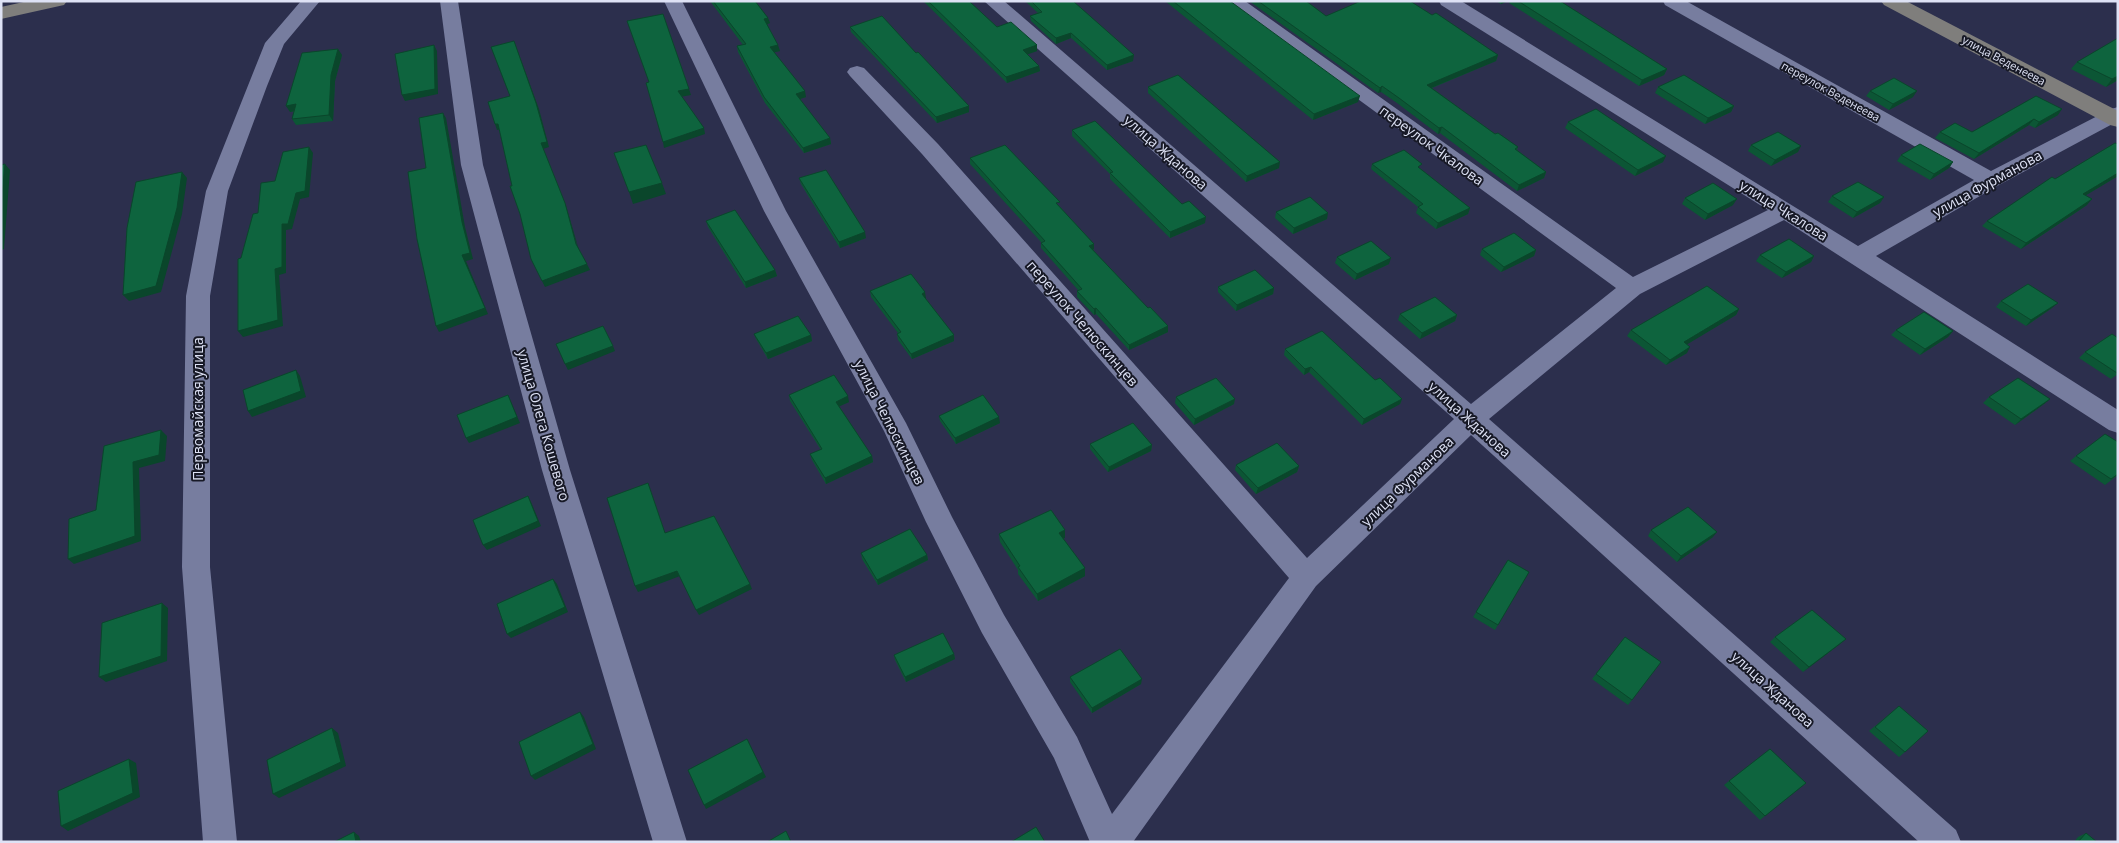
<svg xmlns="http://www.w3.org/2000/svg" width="2119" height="843" font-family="'Open Sans',sans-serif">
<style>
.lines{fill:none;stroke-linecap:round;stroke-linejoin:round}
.street{fill:#777d9f;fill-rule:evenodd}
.secondary{fill:#7f7e7c;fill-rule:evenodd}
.wall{fill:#0c5635}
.shaded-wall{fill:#0a462b}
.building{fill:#0e643e;stroke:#0a462b}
.labels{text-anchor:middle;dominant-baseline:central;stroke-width:4;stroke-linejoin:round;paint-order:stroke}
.far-street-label{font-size:11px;fill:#dee2f5;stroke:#171926}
.street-label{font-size:14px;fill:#dee2f5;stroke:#171926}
</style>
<rect width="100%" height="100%" fill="#2c2f4d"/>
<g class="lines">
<path class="street" d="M301,1h19l-36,43 -17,42 -39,105 -18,105v271l27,275h-34l-21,-275 4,-271 20,-105 59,-148z
M440,1h18l25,164 87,305 117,372h-34l-111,-372 -81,-305z
M664,1h18l104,210 120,212 46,94 52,98 73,122 35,77 177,-236 -367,-424 -72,-78 -3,-4 3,-4 7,-2 7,2 74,76 369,414 147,-139 -470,-418h20l467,403 145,-116 -392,-287h21l388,276 135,-67 -327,-205 -2,-4h22l397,245 116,-66 -309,-175 -2,-4h23l305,170 120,-62 7,-2v14l-119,64 -123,71 242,154v23l-9,-3 -325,-210 -144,74 -151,125 467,411 5,12h-42l-448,-407 -155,151 -183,256h-43l-36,-84 -72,-125 -56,-111 -42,-91 -120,-220z"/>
<path class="secondary" d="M28,1h39l-3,4 -63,14v-12z
M1881,1h25l212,110v16l-8,-2 -226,-120z"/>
</g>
<path class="wall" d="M710,1h45l13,17 2,5 -3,1 13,27 -6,1 32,45 -7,2 31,39 1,6 -27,9 -39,-50 -27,-51 -1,-6 6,-1z
M923,1h46l28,26 40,18v6l-10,3 12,12 1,5 -33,12z
M1025,1h48l60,60 -26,9 -36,-32 -15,6 -25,-23 -1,-5 8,-3z
M1165,1h65l128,101 -45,18z
M1249,1h57l20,15 172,39 -2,6 -64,27 63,46 23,13 -1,3 29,22 -2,6 -27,13 -77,-58 -2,1 -41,-31 -16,-11 -3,1z
M1496,1h12l-7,3z
M1510,1h50l107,68 -3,6 -25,11 -130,-83z
M850,27l119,85 -32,11 -86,-91z
M342,55l-7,26 -2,40 -37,4 -4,-6 2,-8 -4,1z
M2077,62l41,18 -12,7 -35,-18z
M1148,87l131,81 -33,14 -98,-89z
M1658,87l76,19 -3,6 -26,12 -50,-31z
M1870,91l43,6 -24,13 -23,-14z
M2036,96l22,19 -23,13 -6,-3 -55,34 -39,-21 5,-6h32z
M1568,122l95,40 -28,14 -70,-48z
M1072,130l110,74 23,19 -35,15 -60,-59v-5l-38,-38z
M2118,144v32l-32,19 1,10 -66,44 -39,-23 5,-5 68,-42z
M1751,145l47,7 -27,14 -23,-15z
M1901,155l52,7 -4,6 -19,12 -33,-19z
M970,158l90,49 34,37v5l-1,1 75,82 -39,18 -33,-36 -2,1 -17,-18v-6l1,-1 -37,-42v-6l-71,-78z
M1372,164l49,5 49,39 -2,6 -32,15 -20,-16 2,-6 -47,-38z
M799,178l67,60 -26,10 -39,-64z
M1832,196l52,1 -4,6 -27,15 -25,-16z
M1685,198l48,7 -28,15 -23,-16z
M1276,212l51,7 -34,15 -18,-16z
M706,221l69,49 2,6 -31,12 -38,-61z
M1482,249l54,1 -2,6 -33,16 -21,-17z
M1760,255l54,1 -3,6 -29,16 -26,-17z
M1337,257l52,7 -34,16 -20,-17z
M1218,287l56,1 -1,6 -37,17 -18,-19z
M870,291l56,7h-1l29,37v6l-42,18 -14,-19 -1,-6 1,-1 -27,-36z
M2001,301l51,7 -26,18 -30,-19z
M1739,309l-3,6 -49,29v9l-21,12 -39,-29 4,-6z
M1400,314l57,1 -2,6 -35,18 -22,-19z
M1896,330l57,1 -5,6 -28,18 -29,-20z
M754,334l57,1 1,6 -44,18 -12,-20z
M2118,338v36l-7,5 -32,-21 6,-6z
M1285,349l90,31 27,19 -2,5 -38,21 -53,-53 -5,3 -20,-20z
M789,395l60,7 -10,4 33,50 1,6 -47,22 -14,-24 -2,-6 11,-4 -31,-49z
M1176,397l58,7 -40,21 -19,-22z
M1989,397l61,2 -6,5 -29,21 -32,-22z
M939,416l61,7 -44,21 -16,-23z
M2118,442v33l-13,10 -35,-24 6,-5z
M1090,444l62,1 -1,6 -43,21 -18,-23z
M1236,465l63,1 -2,6 -41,22 -21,-24z
M1651,530l62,7 -36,25 -29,-26z
M999,534l66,4h-2l22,30v8l-47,25 -20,-27v-4l-18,-28z
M861,553l66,2 1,5 -50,25 -16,-26z
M1508,560l21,12 -34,58 -22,-13z
M1625,637l7,63 -4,5 -36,-26z
M1775,637l65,7 -37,28 -33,-30z
M954,654l1,5 -49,23 -11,-22 -1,-5z
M1070,677l71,7 -49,29 -22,-31z
M1893,711l12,41 -6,5 -30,-26z
M1729,781l77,2 -46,37 -36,-35z
M2086,833l11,9h-23l4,-5z"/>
<path class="shaded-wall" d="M1502,1h6l-7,3z
M768,18l2,5 -5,2 -1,-6z
M1071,33v5l-15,6v-6z
M514,41l25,68 10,38 -6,2 24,60 12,41 -38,-107z
M434,45l3,6 1,43 -33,7 -3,-6z
M778,45l2,6 -9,2 -1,-6z
M1037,45v6l-14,5v-6z
M338,49l4,6 -7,26 -2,40 -4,-6 2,-40z
M1134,55l-1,6 -26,9v-5z
M1498,55l-2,6 -70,29 1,-5z
M1039,66l1,5 -33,12 -1,-6z
M1667,69l-3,6 -25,11 3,-6z
M2118,76v4l-12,7 6,-8z
M1382,86l-1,6 -3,1 2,-5z
M689,89l2,6 -11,2 -2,-6z
M805,91l1,6 -9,3 -1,-6z
M1917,91l-4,6 -24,13 4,-6z
M1360,96l-2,6 -45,18 1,-6z
M296,104l4,6 -10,2 -4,-6z
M969,106v6l-32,11 -1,-6z
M1734,106l-3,6 -26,12 3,-6z
M2062,109l-4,6 -23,13 4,-6z
M443,113l3,5 19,109 8,32 -7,2 22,53 -49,18 -3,-6 26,-71v-33z
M2034,119l-5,6 -55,34 5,-6z
M495,124h3l3,5 -4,1z
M1442,127l-2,6 -2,1 1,-6z
M704,128l1,6 -41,14 -1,-6z
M830,138l1,6 -27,9 -1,-5z
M1801,146l-3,6 -27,14 4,-6z
M309,147l4,6 -4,44 -9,2 -8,30 -6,1v43l-7,2 4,51 -40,11 -5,-6 37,-62 7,-45 14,-31z
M1666,156l-3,6 -28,14 3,-6z
M1280,162l-1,6 -33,14 1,-6z
M1953,162l-4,6 -19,12 4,-6z
M5,164l5,6 -6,79 -3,1v-42z
M182,172l5,6 -5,36 -21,78 -32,9 -6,-6z
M1546,172l-2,6 -27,13 2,-6z
M2118,173v3l-40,24 5,-6z
M662,183l4,11 -33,10 -4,-12z
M1884,197l-4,6 -27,15 4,-6z
M1737,199l-4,6 -28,15 3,-6z
M2092,199l-5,6 -66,44 5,-6z
M1470,208l-2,6 -32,15 2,-6z
M1328,213l-1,6 -34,15 1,-6z
M1206,217l-1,6 -35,15v-6z
M865,232l1,6 -26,10 -1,-6z
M1094,244v5l-5,3v-6z
M1536,250l-2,6 -33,16 3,-5z
M1814,256l-3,6 -29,16 4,-6z
M1391,258l-2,6 -34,16 2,-6z
M587,264l3,6 -45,17 -3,-6z
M775,270l2,6 -31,12 -1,-6z
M1274,288l-1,6 -37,17 1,-6z
M925,292l1,6 -4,1v-5z
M2058,303l-6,5 -26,18 5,-6z
M1096,308v6l-2,1v-6z
M1739,309l-3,6 -55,33 3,-6z
M1457,315l-2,6 -35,18 2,-6z
M1168,326v6l-39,18v-5z
M1953,331l-5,6 -28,18 5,-6z
M811,335l1,6 -44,18 -2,-6z
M954,335v6l-42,18 -1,-5z
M613,346l2,5 -47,19 -3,-6z
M1690,347l-3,6 -21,12 4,-5z
M1311,367l-2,5 -5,3 1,-6z
M296,370l4,6 6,21 -54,20 -4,-6z
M508,395l12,28 -51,20 -3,-5z
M848,396l1,6 -11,5 -2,-5z
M1235,399l-1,5 -40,21 1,-6z
M1402,399l-2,5 -38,21 2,-6z
M2050,399l-6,5 -29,21 6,-6z
M999,417l1,6 -44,21 -1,-6z
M161,430l6,6 -2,25 -26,7 2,73 -67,23 -6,-5 65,-97z
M1152,445l-1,6 -43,21 1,-5z
M872,456l1,6 -47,22 -1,-6z
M1299,466l-2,6 -41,22 2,-6z
M528,496l3,6 10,24 -54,24 -4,-5z
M1065,530v8l-6,2v-7z
M1717,532l-4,5 -36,25 4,-6z
M927,555l1,5 -50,25 -1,-5z
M1085,568v8l-47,25 -1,-7z
M677,571l3,5 -42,16 -3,-6z
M553,579l4,5 11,28 -57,26 -4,-4z
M750,584l2,5 -53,26 -3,-5z
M162,603l6,5 -1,53 -61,21 -7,-5z
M1846,639l-6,5 -37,28 6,-5z
M954,654l1,5 -49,23 -1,-5z
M1142,679l-1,5 -49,29v-5z
M580,712l4,5 12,32 -61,31 -4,-4z
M332,728l6,5 8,33 -67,32 -6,-4z
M747,739l19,38 -60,32 -2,-4z
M129,759l7,4 4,34 -72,34 -7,-5z
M354,832l5,4 2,6h-5z"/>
<path class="building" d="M713,1h42l13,17 -4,1 14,26 -8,2 35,44 -9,3 34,44 -27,10 -39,-51 -27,-51 9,-2z
M928,1h41l28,26 14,-5 26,23 -14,5 16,16 -33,11z
M1031,1h42l61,54 -27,10 -36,-32 -15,5 -26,-22 12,-4z
M1173,1h57l130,95 -46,18z
M1258,1h48l20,15 35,-15h49l22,14 4,-2 62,42 -71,30 68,49 3,-1 20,14 -3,2 31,23 -27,13 -77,-58 -3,1 -40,-30 -17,-12 -2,2z
M1518,1h42l107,68 -25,11z
M663,14l26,75 -11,2 26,37 -41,14 -17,-59 3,-1 -22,-61z
M882,16l34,37 2,-1 51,54 -33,11 -86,-90z
M2118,38v38l-6,3 -35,-17z
M514,41l22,62 11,39 -6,1 24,60 11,41 11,20 -45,17 -11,-22 -11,-45 -10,-28h2l-14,-62h-3l-7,-22 22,-6 -19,-49z
M434,45l1,44 -33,6 -7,-41z
M338,49l-7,26 -2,40 -37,4 4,-15 -10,2 16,-53z
M1178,75l102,87 -33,14 -99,-89z
M1684,75l50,31 -26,12 -50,-31z
M1894,78l23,13 -24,13 -23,-13z
M2036,96l26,13 -23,13 -5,-3 -55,34 -39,-21 15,-9 17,9z
M1596,109l70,47 -28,14 -70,-48z
M443,113l19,109 8,31 -8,2 23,53 -49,18 -19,-87 -9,-67 18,-4 -7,-50z
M1095,121l87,83 7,-3 17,16 -36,15 -60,-59 3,-1 -41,-42z
M1778,132l23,14 -26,14 -24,-15z
M2115,143l3,1v29l-35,21 9,5 -66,44 -39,-22 65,-44 3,2z
M1920,144l33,18 -19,12 -33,-19z
M646,145l16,38 -33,9 -15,-39z
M1005,145l55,57 -4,1 38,41 -5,2 59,62 2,-1 18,19 -39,19 -33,-37 -2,1 -17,-18 5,-2 -41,-46 4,-2 -75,-83z
M309,147l-4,44 -9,2 -8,31h-6v43l-7,2 3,51 -40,11v-72l3,-1 12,-44 5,-1 3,-30 14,-2 8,-29z
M1404,150l18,14 -4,3 52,41 -32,15 -20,-16 5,-3 -51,-40z
M5,164l-4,44v-43z
M826,170l39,62 -26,10 -40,-64z
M182,172l-5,36 -21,78 -33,9 4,-67 9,-46z
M1858,182l26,15 -27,15 -25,-16z
M1713,183l24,16 -29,15 -23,-16z
M1310,197l18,16 -34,15 -18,-16z
M735,210l40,60 -30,12 -39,-61z
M1514,233l22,17 -32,17 -22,-18z
M1789,239l25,17 -28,16 -26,-17z
M1371,241l20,17 -34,16 -20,-17z
M1255,270l19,18 -37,17 -19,-18z
M911,274l14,18 -3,2 32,41 -43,19 -14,-20 4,-2 -31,-41z
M2028,284l30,19 -27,17 -30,-19z
M1707,286l32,23 -55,33 6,5 -20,13 -39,-30z
M1435,297l22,18 -35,18 -22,-19z
M1924,312l29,19 -28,18 -29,-19z
M798,316l13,19 -45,18 -12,-19z
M603,326l10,20 -48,18 -9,-20z
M1322,331l53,49 5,-2 22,21 -38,20 -53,-52 -6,2 -20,-20z
M2112,334l6,4 -1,35 -32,-21z
M296,370l5,21 -53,20 -5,-21z
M834,375l14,21 -12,6 36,54 -47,22 -15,-24 12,-5 -33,-54z
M1216,378l19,21 -40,20 -19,-22z
M2018,378l32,21 -29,20 -32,-22z
M508,395l9,22 -51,21 -9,-23z
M983,395l16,22 -44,21 -16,-22z
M1133,423l19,22 -43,22 -19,-23z
M161,430l-2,25 -26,7 2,74 -67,23 1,-40 27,-9 8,-64z
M2105,434l13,8v32l-7,5 -35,-23z
M1277,443l22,23 -41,22 -22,-23z
M648,483l17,50 49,-17 36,68 -54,26 -19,-39 -42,15 -28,-88z
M528,496l10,25 -55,24 -10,-25z
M1688,507l29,25 -36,24 -30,-26z
M1051,510l14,20 -6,3 26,35 -48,26 -19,-27 2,-1 -21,-32z
M910,529l17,26 -50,25 -16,-27z
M1508,560l21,12 -31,53 -22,-13z
M553,579l12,28 -58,27 -10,-30z
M162,603l-1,53 -62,21 3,-54z
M1812,610l34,29 -37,28 -34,-30z
M943,633l11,21 -49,23 -11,-22z
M1625,637l36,25 -29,38 -36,-26z
M1120,649l22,30 -50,29 -22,-31z
M1899,706l29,25 -23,21 -30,-25z
M580,712l13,32 -62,32 -12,-34z
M332,728l9,34 -68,32 -6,-34z
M747,739l16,33 -59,33 -16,-35z
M1770,749l36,34 -41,33 -36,-35z
M129,759l4,34 -72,33 -3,-35z
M1036,827l9,15h-34z
M786,831l5,11h-24z
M354,832l2,10h-22z
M2086,833l11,9h-19z"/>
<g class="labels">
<g class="far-street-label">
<text transform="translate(2004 60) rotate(28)">улица Веденеева</text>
<text transform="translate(1831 91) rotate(29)">переулок Веденеева</text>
</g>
<g class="street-label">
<text transform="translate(1432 145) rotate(36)">переулок Чкалова</text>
<text transform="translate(1166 152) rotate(41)">улица Жданова</text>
<text transform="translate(1987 183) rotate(-29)">улица Фурманова</text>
<text transform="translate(1784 210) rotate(32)">улица Чкалова</text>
<text transform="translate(1083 323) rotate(49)">переулок Челюскинцев</text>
<text transform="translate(197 409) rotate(-90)">Первомайская улица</text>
<text transform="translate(1470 419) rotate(42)">улица Жданова</text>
<text transform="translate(890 422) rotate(63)">улица Челюскинцев</text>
<text transform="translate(544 425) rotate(74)">улица Олега Кошевого</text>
<text transform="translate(1407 481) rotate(-44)">улица Фурманова</text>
<text transform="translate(1773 689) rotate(42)">улица Жданова</text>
</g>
</g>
<rect width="2119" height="843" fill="none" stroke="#dee2f5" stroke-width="5"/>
</svg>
